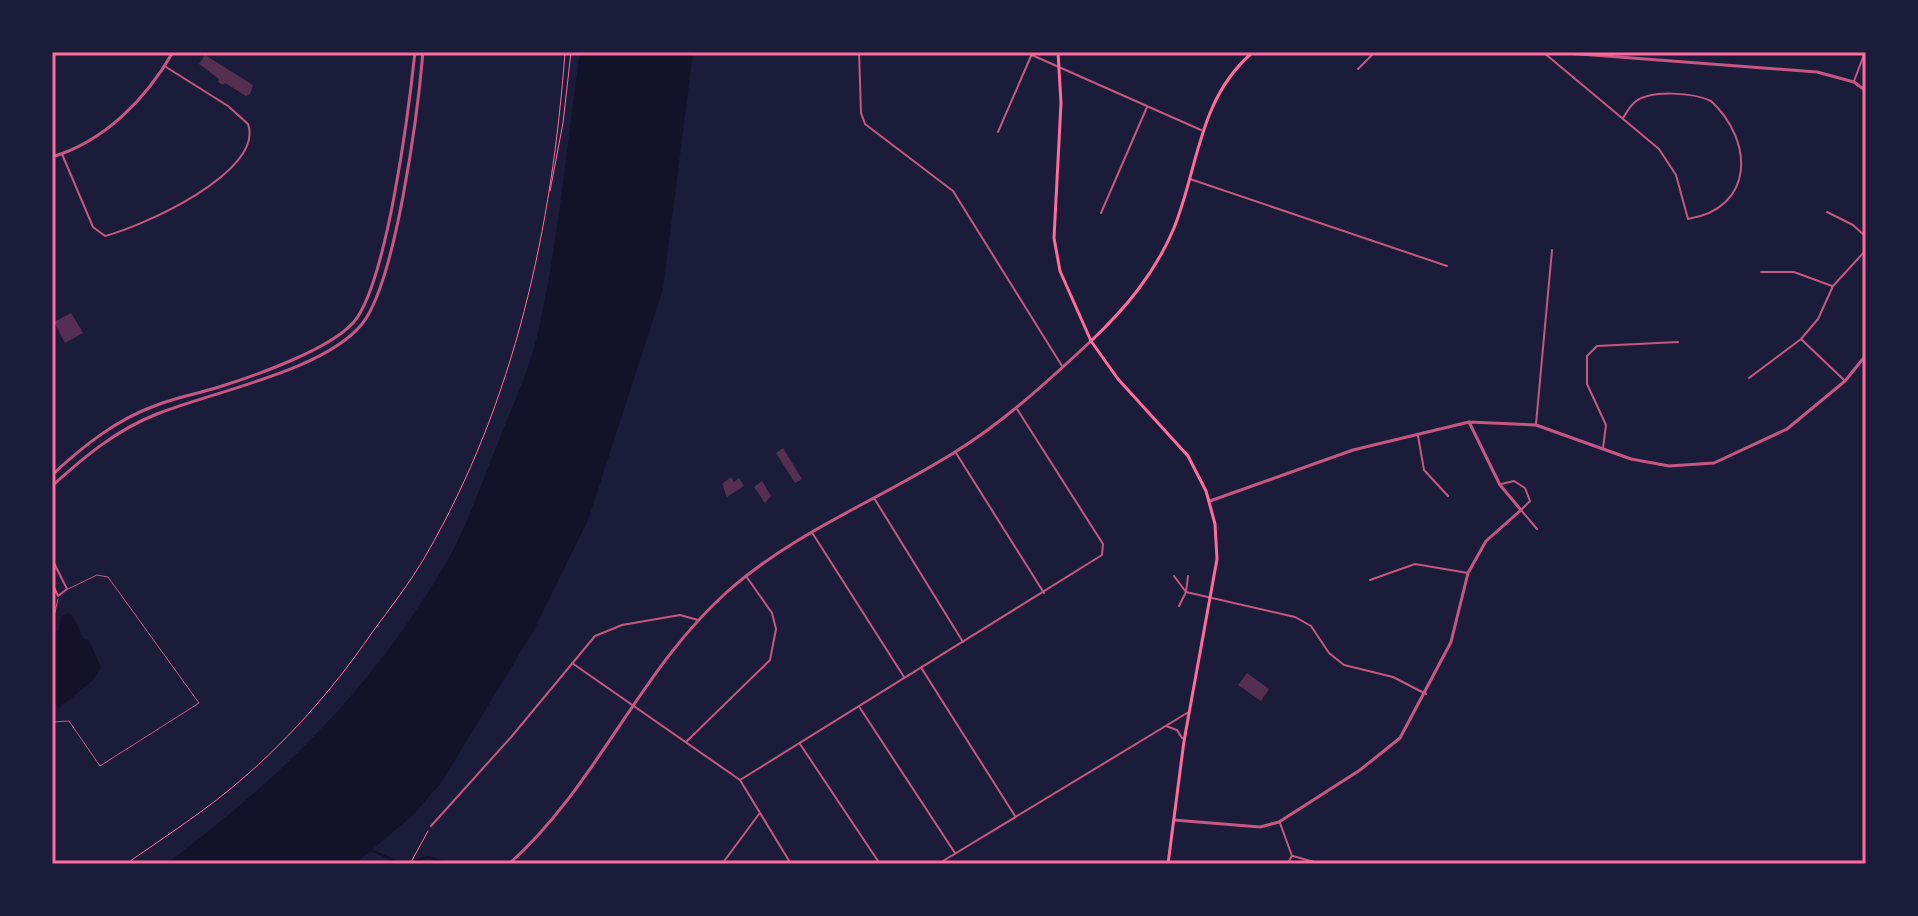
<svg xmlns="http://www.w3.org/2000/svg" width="1918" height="916" font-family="'Space Grotesk',sans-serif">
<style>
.water{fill:#12122b}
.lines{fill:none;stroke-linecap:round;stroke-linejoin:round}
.stream{stroke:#12122b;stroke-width:2}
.building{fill:#542f53}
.path{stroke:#ff6b9d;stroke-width:1}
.service{stroke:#c65784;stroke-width:1}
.minor{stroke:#c65784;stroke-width:2}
.tertiary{stroke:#c65784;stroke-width:3}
.secondary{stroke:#ff6b9d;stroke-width:3}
.primary{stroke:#ff6b9d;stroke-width:3}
.neatline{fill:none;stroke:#ff6b9d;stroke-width:3}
</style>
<rect width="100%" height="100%" fill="#1b1b3a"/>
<path class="water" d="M580,52h113l-30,237 -75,231 -54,110 -93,153 -29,33 -57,48h-189c115,-86 201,-170 276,-294 23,-38 37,-81 54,-122 15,-40 34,-77 43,-120 20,-90 28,-185 41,-276z
M68,613l5,3 11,23 5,1 12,28 -8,12 -34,28 -7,-10v-64l7,-5 2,-13z"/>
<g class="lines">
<path class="stream" d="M371,850l31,14
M404,864l24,-7 22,7"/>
</g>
<path class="building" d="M205,55l48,30 -3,9 -4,2 -21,-13 -2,2 -5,-3 1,-3 -20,-15z
M71,313l12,20 -18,10 -11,-21z
M783,448l19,31 -7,4 -19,-30z
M731,477l3,5 5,-4 5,8 -17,11 -5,-13z
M762,481l9,15 -6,7 -11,-16z
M1247,673l22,16 -8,12 -23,-16z"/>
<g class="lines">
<path class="path" d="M550,191l13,-68 8,-71
M126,864c34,-24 70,-47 103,-74 54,-44 103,-99 142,-156 19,-26 39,-51 55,-79 89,-154 126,-327 139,-503
M410,864l18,-33"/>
<path class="service" d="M52,625l6,-26
M52,722l17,-1 31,45 99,-63 -91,-126 -11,-2 -29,14"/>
<path class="minor" d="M859,52l2,61 4,11 88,67 109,175
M1025,52l176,78
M1543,52l116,97 17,26 12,44c67,-11 66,-78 23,-118 -17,-8 -60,-12 -76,1 -5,4 -9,11 -12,16
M1358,69l17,-17
M1854,81l11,-29
M998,132l33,-76
M62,154l31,73 12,9c36,-9 160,-64 143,-112l-20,-18 -62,-39
M1190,179l257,87
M1827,212l26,13 13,12
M1101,213l46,-106
M1761,272h33l38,14
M1802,340l42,40
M1749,378l52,-39 17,-20 15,-33 33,-36
M1536,424l16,-174
M1418,436l6,34 24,26
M1603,448l3,-23 -19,-41v-28l10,-10 81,-4
M956,453l88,140
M1501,484l13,-3 11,7 5,13 -9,9 16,19
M874,498l89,144
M813,534l91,143
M52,559l15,30 -9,7 -6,-13
M1174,576l12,16 -7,14
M1188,576l-2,16 109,25 16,9 18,27 15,12 49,12 33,17
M1370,580l45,-16 53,9
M572,663l168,117 51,84
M922,669l93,147
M860,708l95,145
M1166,726l11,4 5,8
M687,741l83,-81 6,-31 -4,-16 -26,-37
M800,744l80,120
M740,780l362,-225 1,-11 -86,-135
M1280,823l12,33
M431,826l81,-90 83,-100 27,-11 58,-10 18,5
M1293,856l28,8
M722,864l37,-50
M938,864l249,-151
M1288,864l3,-7"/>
<path class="tertiary" d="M1553,52l264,20 37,10 12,9
M52,157c53,-16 94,-58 121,-105
M52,475c31,-29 65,-56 105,-70 21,-8 44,-12 65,-19 35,-11 106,-36 131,-63 34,-38 56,-215 62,-271
M52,486c32,-29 64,-56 105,-72 54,-22 167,-43 205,-90 34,-42 56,-213 61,-272
M1210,501l143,-51 116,-28 67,3 95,34 38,7 45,-3 73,-34 58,-48 21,-26
M1174,820l86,7 19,-5 81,-52 40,-32 51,-96 17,-69 18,-32 35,-31 -21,-25 -31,-63
M509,864c88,-78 130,-194 219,-273 68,-60 151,-91 227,-139 50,-31 93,-71 136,-111"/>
<path class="secondary" d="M1058,52l3,51 -7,135 6,33 31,70"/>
<path class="primary" d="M1168,864l16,-123 33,-182 -2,-35 -9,-33 -18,-35 -70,-77 -27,-38c35,-33 64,-68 83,-113 25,-62 24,-129 79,-176"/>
</g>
<rect width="1918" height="916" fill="none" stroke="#1b1b3a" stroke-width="108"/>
<rect x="54" y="54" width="1810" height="808" class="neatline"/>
</svg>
